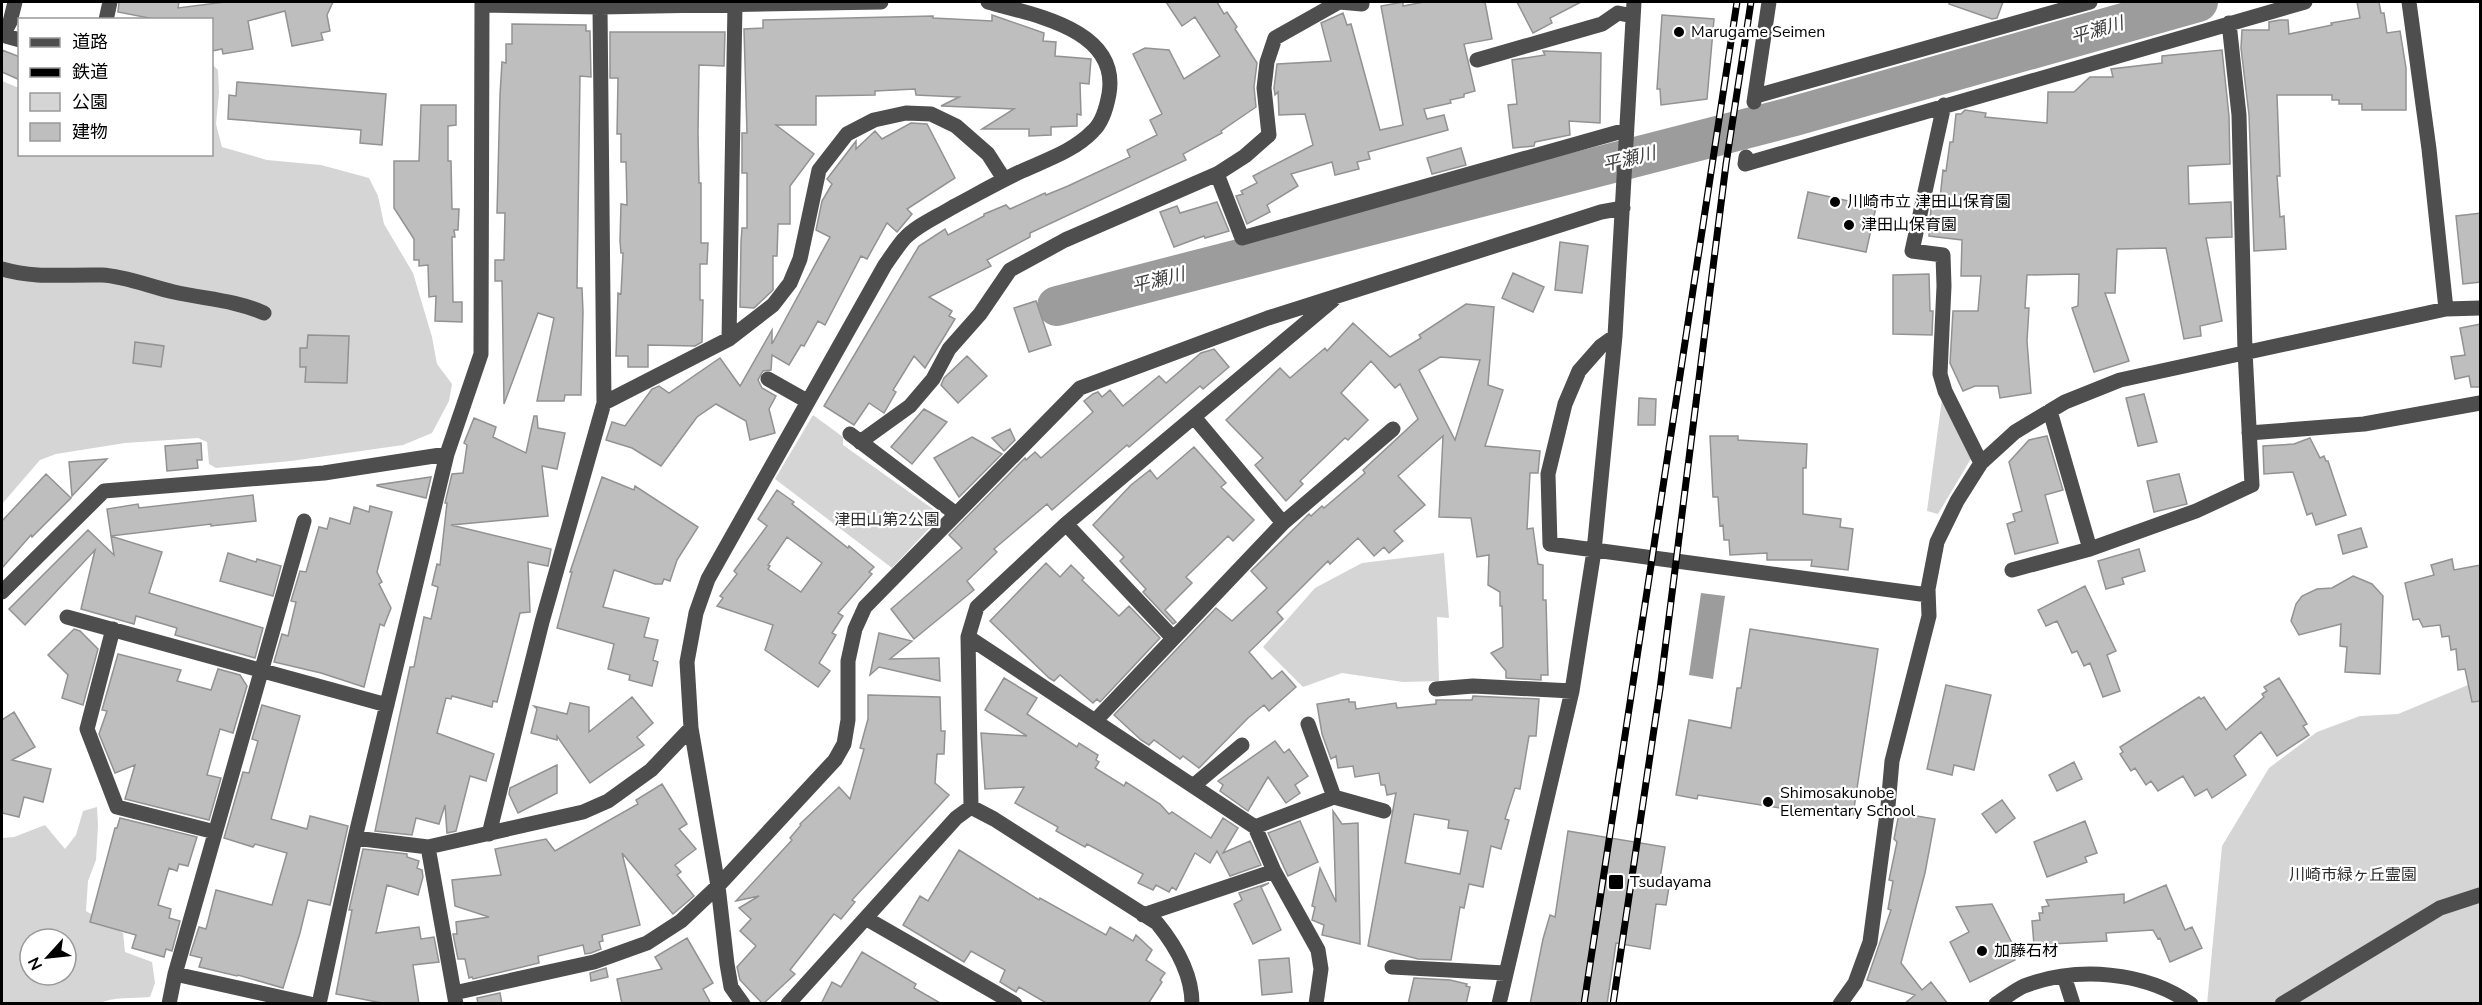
<svg xmlns="http://www.w3.org/2000/svg" width="2482" height="1005" font-family="'Nunito Sans','Noto Sans JP',sans-serif">
<style>
.green{fill:#d5d5d5;fill-rule:evenodd}
.water{fill:#9c9c9c}
.lines{fill:none;stroke-linecap:round;stroke-linejoin:round}
.river{stroke:#9c9c9c;stroke-width:40}
.building{fill:#bebebe;stroke:#929292;stroke-width:1.5;fill-rule:evenodd}
.minor{stroke:#4e4e4e;stroke-width:15}
.rail-casing{stroke:#000;stroke-width:7}
.rail{stroke:#fff;stroke-width:4.5;stroke-dasharray:14;stroke-linecap:butt}
.poi-dot{fill:#000;stroke:#fff;stroke-width:2}
.labels{text-anchor:middle;dominant-baseline:central;stroke-width:4.5;stroke-linejoin:round;paint-order:stroke}
.poi-label{font-size:16px;fill:#000;stroke:#fff;text-anchor:start}
.park-label{font-size:16px;fill:#2c2c2c;stroke:#fff}
.water-label{font-size:18px;font-style:italic;fill:#3d3d3d;stroke:#fff}
</style>
<rect width="100%" height="100%" fill="#fff"/>
<path class="green" d="M212,64l6,6 1,23 -3,31 6,23 45,13 54,5 48,13 9,18 6,28 29,49 19,64 5,27 15,20 -3,17 -17,32 -29,12 -112,16 -75,7 -7,-4 -2,-22 -9,-4 -73,5 -69,11 -16,6 -38,44v-423l17,7 1,66h192z
M1942,399l30,58 -34,57 -11,-3z
M813,415l30,22v8l90,64 3,12 -44,47 -117,-89z
M1444,553l5,65 -12,-1 2,64 -36,1 -61,-9 -39,14 -40,-40 52,-59 47,-25z
M2480,680v323l-273,1 15,-158 47,-78 48,-36 43,-16 38,-2z
M97,807l1,19 -2,34 -8,21 -2,30 37,22 2,19 27,10 3,21 -5,14c-18,2 -36,-1 -52,7h-96v-166l12,-1 31,-12 20,24 11,-14 7,-24zM30,939h36v36h-36z"/>
<path class="water" d="M1701,593l24,3 -12,83 -24,-4z"/>
<g class="lines">
<path class="river" d="M1057,306l734,-189 407,-115"/>
</g>
<path class="building" d="M119,2h60l-1,6 47,-6h108l-6,13 3,16 -9,2 2,7 -31,6 -7,-35 -37,10 5,28 -30,5 -1,-5 -10,2v-31h-53l-41,-8z
M1166,2h51l7,12 3,-2 10,15 -2,2 22,34 -3,24 2,20 -35,24 1,2 -39,21 3,6 -156,73v4l-43,23 4,6 -62,31 23,14 -3,5 6,3 -30,49 -11,-12 -21,34 3,2 -12,21 -15,-10 -15,22 -30,-19 95,-160 26,-17 3,6 36,-19v-2l22,-9 4,4 35,-16 1,2 22,-9 62,-29 -3,-7 30,-15 -7,-15 12,-6 -29,-60 12,-6 24,2 15,29 36,-23 -25,-39 -13,9z
M1403,2v4l21,-4h61l7,37 -28,5 11,47 -11,3v3l-14,3 1,3 -27,6 3,10 17,-4 4,15 -80,22 2,7 -13,3 2,7 -24,6 -3,-13 -41,12 7,12 -31,19 3,7 -23,12 -11,-28 7,-2 -2,-3 16,-8 -4,-7 60,-31 -8,-31 -26,1 -1,-23 -3,3 -1,-7 3,-24 54,-3 -10,-38 22,-10 4,12 4,-1 29,106 23,-5 -22,-119z
M1517,2h64l-31,16 2,5 -19,10z
M1949,2h54l-6,16 -5,1 -43,-15z
M2357,2h22l2,11h3l3,20 13,-2 6,37v42h-44v-6h-23v-4h-7v-5h-55l3,81h-3l3,41 4,-1 2,33 -32,2 -5,-136 -8,-67 1,-18h27v-8l11,-2h8l1,14 43,-9 -1,-2 29,-5z
M992,15l52,18 -1,8 13,1 -1,14 36,3 -2,25 -9,-1 1,32 -4,-1v12l-26,1v8l-22,1v-7h-47l32,-20 -73,-3 18,-9 -43,-2 -1,-6 -40,2v4l-59,1v29h-40l38,29 -24,32v38h-12l-1,32h-4v34l-19,18 -14,-1 1,-65 1,-14h5v-55h-5v-40h5l-3,-104 19,-1v-8l170,-4v2l59,3z
M1662,15l52,4 -7,80 -46,6 -1,-16h-3z
M512,24l74,1v6h4l1,46 -11,-1 -3,212h5l1,24 -2,83h-16l-1,6h-27l17,-83 -16,-5 -34,91 -2,-123h-7v-21h9l1,-47h-8l3,-118 2,-33 4,1v-19h6z
M610,32h115l-1,34 -25,-1 -1,68 1,50h2v60h7l-1,21h-7v36h3l-1,42 -7,4 -47,-1v22h-20v-11h-12l2,-63 3,1 2,-41h-2l-1,-12 1,-37 6,1 -1,-43h-5v-28h-4l1,-56h-8z
M2,50l18,7v23l-18,-8z
M2222,50l7,66 1,48 -42,2 1,38 42,-2 1,35 -26,1 16,83 -22,5 1,10 -17,3 -18,-91 -49,1 -2,44h-10l24,68 -35,11 -22,-64 6,-2 1,-32 -52,1 -2,33h4l-2,33 4,52 -31,5 -2,-12h-23l-12,5 -13,-28 3,-52h25l3,-35h-20l1,-36 -33,-4 2,-28h8l4,-38 3,1 4,-29h3l3,-28h5l4,-4 21,3 -1,4 62,6 1,-31h26l16,-15h23l-2,-8 51,-6v-7z
M1543,51l58,2 -1,70 -31,-2 1,14 -35,7 -1,4 -21,2 -5,-43 9,-1 -5,-44 33,-5z
M237,82l149,12 -4,51 -22,-2 1,-13 -133,-11 1,-24 7,1z
M421,105h35v20l-8,1v35h3l1,48h7l-1,21h-4l1,7h-3l1,65h9v20l-27,-1 1,-25 -7,1 -1,-32 -9,1v-6h-5v-21l-20,-31v-47h25z
M911,123l16,1 28,54 -48,31 5,5 -15,18 -10,-9 -20,36 -6,-3 -36,69 -7,-4 -14,25 -3,-1 -12,20 -17,-10 -1,15 -8,1 -5,9 4,8 14,8 -7,13 6,24 -25,7 -4,-19 -30,-17 -19,13 -36,49 -29,-18 -26,-8 6,-18 13,4 27,-37 7,-3 10,7 51,-35 20,28 32,-56v14l58,-107 -14,-7 6,-29 10,-17 -5,-5 29,-38v8l19,-18 7,8z
M1461,148l5,17 -34,9 -5,-16z
M1808,192l68,15 -10,45 -68,-14z
M1217,202l12,29 -24,7 -1,-2 -30,11 -14,-35 17,-6 3,7z
M2481,213v69l-18,2 -7,-68z
M1560,242l28,4 -6,47 -27,-3z
M1513,273l31,14 -11,25 -31,-14z
M1929,274l1,37h3l-1,24 -39,-1v-59z
M1036,301l15,44 -22,7 -15,-44z
M1466,304l28,3 -6,78 15,5 -18,56 55,5 -2,22h-8l-3,56 6,-1 5,36 5,1v35h3l2,75h-7v5l-35,-2v-7l-15,-18 12,-6 -1,-41h-2v-14l-12,-7 1,-30 -12,2 -6,-39 -32,-1 4,-81 -45,40 27,29 -31,26 9,10 -14,12 -5,-6 -10,9 -16,-18 -28,26 -2,-3 -51,51 6,7 -34,33 23,27 10,-8 14,16 -27,24 -5,-6 -16,13 -49,50 -16,-12 -3,3 -26,-19 -5,5 -8,-5 -27,-25 102,-107 16,13 35,-33 -16,-17 58,-57 2,2 11,-10 2,2 41,-35 -2,-3 55,-51 -18,-35 -5,4 -24,-27 -30,32 27,27 -20,20 -3,-2 -45,43 3,3 -17,17 -31,-36 8,-7 -37,-38 54,-52 10,10 35,-30 2,3 26,-28 37,34 31,-19 -2,-3zM1440,357l40,3 -25,80 -36,-70z
M2481,324v63h-10l-2,-11 -14,3 -4,-22 14,-2 -5,-27z
M308,335l41,1 -2,47 -42,-1 1,-15h-6v-19h7z
M135,342l29,4 -3,21 -28,-4z
M1214,349l15,18 -26,22 -3,-3 -71,61 -2,-2 -75,65 -5,-6 -53,45 3,3 -30,29 7,9 -60,49 -23,-30 71,-61 -13,-13 76,-77 1,2 9,-8 6,6 52,-46 -9,-11 9,-7 5,-2 4,5 8,-7 13,16 36,-30 7,7 35,-30z
M967,356l20,20 -29,27 -17,-18 3,-7z
M2144,394l13,48 -19,4 -12,-48z
M1639,398l17,1 -1,26h-17z
M924,409l23,13 -35,42 -21,-17z
M534,416h3l1,12 27,5 -8,36 -15,-3 6,50 -97,9 100,24 -3,17 -20,-4 2,50 -10,1 -23,89 -4,-1 -1,6 -40,-11 -1,3 -5,-1 -9,35 57,21 -8,27 -16,-5 -14,55 -9,2 -2,-28 -6,19 -23,-6 -4,17 -37,-4 35,-164h4l10,-50 7,2 7,-32 -6,-2 5,-21 3,1 7,-62h-2l7,-29 11,-1 4,-28 -3,-2 10,-25 22,9 -3,10 33,16z
M1010,429l5,11 -11,11 -12,-13z
M1710,436h28v4l69,4 -1,24h-3v46l38,5 -1,8 13,2 -5,41 -37,-4 1,-6h-45v-7l-37,2 -1,-15h-5l-1,-15 -3,1 -2,-29h-5z
M2047,436l16,54 -18,5 13,48 -43,11 -8,-30 8,-3 -2,-7 9,-3 -13,-49 20,-22z
M972,437l30,17 -43,43 -25,-39z
M2310,438l10,20 4,-2 2,5h2l18,54 -30,10 -4,-12 -5,2 -14,-43 -29,2 -1,-28 31,-2z
M201,443l1,17h-5l1,8 -31,3 -2,-25z
M1194,447l32,36 -5,4 33,33 -21,21 -5,-5 -42,41 6,6 -27,27 11,12 -3,2 -30,-32 3,-3 -26,-28 4,-4 -31,-32 38,-40 19,-15 7,9z
M107,459l-35,37 -3,-34z
M46,474l25,24 -39,39 -1,-2 -29,33v-47z
M2179,474l8,30 -33,8 -7,-31z
M431,477l-5,21 -49,-12v-1z
M602,477l32,13 1,-4 63,41 -21,33 -7,21 -6,-2 -2,5h-7l-41,-14 -11,37 46,11 -5,19 14,3 -5,20 5,2 -6,24 -23,-6 1,-5 -22,-6 6,-25 -57,-16 15,-56h-2z
M777,490l17,12 -2,2 56,44 1,-2 25,21 -5,5 3,2 -34,39 5,3 -11,17 4,2 -17,28 11,8 -12,16 -53,-37 8,-25 -56,-19 6,-8 -3,-2 17,-22 -3,-3 33,-45 -9,-7zM787,537l35,26 -21,29 -33,-23 2,-3 -2,-1z
M253,495l3,26 -45,5v-2l-100,12 -4,-27 31,-5 1,4z
M370,506l22,6 -15,60 5,10 -3,2 12,24 -7,18 -4,-2 -16,63 -43,-14 -47,-11 8,-28 6,2 8,-34 -5,-1 9,-30 6,1 13,-45 8,2 3,-11 20,6 4,-17 15,5z
M2361,528l6,19 -24,7 -5,-19z
M88,530l26,25 -3,-19 51,16 -13,41 114,35 -8,30 -80,-23 2,-7 -41,-12 -2,8 -53,-15 14,-59 -70,75 -16,-16z
M2139,549l6,22 -23,7 2,6 -18,5 -8,-28z
M228,553l28,9 1,-3 24,7 -8,30 -53,-15z
M2452,559l2,11 27,-5v136l-9,1 -7,-33 -7,1 -2,-21 -5,1 -2,-14 -7,1 -2,-12 -17,2 -4,-8 -6,1 -8,-37 29,-8 -3,-10z
M1046,563l14,14 11,-12 13,13 -2,2 37,36 10,-10 31,32 -60,64 -3,-3 -4,4 -33,-28 -6,6 -5,-3 -59,-57z
M2353,576l19,8 11,12 -3,78 -35,-2 2,-25 -7,-1 1,-22 -42,11 -8,-14 5,-17 6,-8 15,-7 15,-1z
M2085,586l31,65 -9,4 13,36 -17,6 -13,-34 -6,3 -7,-15 -5,2 -15,-32 -11,5 -8,-16z
M74,629l6,2 18,18 -15,56 -21,-7 6,-23 -20,-20z
M1750,629l128,20 -25,166 -66,-10 -1,4 -88,-14 -1,4 -21,-4 13,-75 42,8 6,-40h4z
M879,633l33,8 -22,18 49,-1 1,23 -61,-14 -9,8z
M118,654l63,16 -4,11 34,9 7,-21 22,6 7,11 -14,47 -13,-4 -13,46 14,3 -12,42 -84,-21 10,-34 -20,8 -16,-39 8,-23 -5,-1z
M1004,678l33,20 -10,16 50,33 2,-4 19,12 -2,5 3,2 -4,6 29,18 2,-4 34,22 9,10 3,-2 39,26 12,-20 15,10 -15,25 27,-12 11,24 -31,11 -13,-25 -7,12 -15,-10 -19,37 -4,-3 -3,5 -13,-7 -3,5 -15,-7 5,-9 -56,-30 -2,3 -29,-16 2,-4 -43,-24 9,-16 -39,2 -4,-56 46,3 -42,-26z
M2279,678l28,46 -4,2 6,9 -32,21 -16,-24 -27,24 12,19 -34,23 -5,-9 -12,7 -12,-20 -25,15 -7,-10 -5,4 -11,-17 -4,3 -11,-17 3,-2 -3,-5 79,-50 2,2 3,-2 22,33 38,-33 -2,-3 5,-3 -3,-4z
M1946,685l45,10 -17,75 -20,-5 -2,10 -25,-6z
M868,695l72,2 1,34h4l-1,23h-7l-2,29 14,12 -97,105 3,2 -14,17 -7,-5 -44,56 5,4 -32,30 -23,-24 -3,-13 19,-21 -16,-15 11,-12 -12,-11 20,-12 -23,5 56,-61 -2,-2 11,-13 -1,-1 39,-37 11,12 14,-50 -4,-1 8,-29z
M1473,696l66,3 -3,37h-7l-9,53 -5,-1 -10,31 4,1 -8,29 -10,-3 -8,41 -14,-3 -5,24 -4,-1 -9,53 -33,-1 -50,-13 28,-153 -9,2 -2,-10h-4l-2,-12 -24,4 -2,-11 -15,2 -2,-12 -5,3 -9,-25 -5,-30 32,-5v3h6l1,7 40,-6 1,5 39,-4v-4h36zM1414,814l35,6 -1,8 20,3 -8,43 -55,-11z
M632,697l21,26 -16,14 7,8 -54,38 -33,-47v4l-26,-7 6,-24 -3,-3 33,8 3,-11 19,4v25z
M262,705l38,11 -29,103 36,10 3,-13 38,10 -18,79 -22,-5 -8,33 -17,55 -45,-13 -1,1 -38,-9 3,-9 -12,-3 9,-28 7,2 10,-39 56,15 15,-52 -32,-9 -2,3 -29,-9 19,-66 6,1 9,-32 -6,-2z
M14,712l21,35 -23,13 39,9 -8,33 -19,-5 -5,20 -17,-4v-93z
M1275,741l9,12 5,-4 19,27 -13,9 5,8 -14,10 -18,-26 -20,34 -28,-20 3,-6 -5,-4z
M2074,762l8,17 -25,12 -8,-16z
M557,765v28l-39,20 -9,-19 1,-6z
M662,784l25,40 -8,5 17,20 -21,16 6,7 -4,3 17,21 -21,18 -51,-61 18,72 -38,10 1,6 -4,1 2,7 -10,4 -6,1 -2,-9 -45,11 1,7 -66,16 -1,-2 -3,1 -4,-19h-7l-5,-25h4l-1,-12 33,-5 -34,-11 -3,-26 49,-5 -6,-26 51,-10 9,12 83,-47 -2,-4z
M2002,800l13,18 -19,15 -14,-19z
M1333,811l9,13 16,-1 2,121 -38,-9 2,-10 -12,-5 3,-13 -3,-1 8,-38 16,34z
M1899,813l36,6 -10,54 -24,90 21,27 9,-8 17,22h-44l11,-9 -48,-15 24,-70 -3,-1 5,-28 -4,-1 8,-38 -3,-3z
M120,818l77,19 -9,29 -9,-2 -2,7 -8,-3 -11,37 13,4 -2,9 11,3 -8,30 -6,-2 -2,8 -32,-9 4,-13 -46,-13 25,-94h2z
M1300,821l18,41 -30,14 -20,-43z
M2085,821l12,32 -12,4 2,5 -40,15 -13,-35z
M1568,831l97,16 -6,38 10,2 -3,18 -10,-1 -6,45 -34,-6 -9,61h-77l13,-65 7,-24 5,2z
M363,849l44,5v3l12,4 -2,7 5,2 1,7 -5,18 -31,-10 -11,48 43,-6 2,12 13,-2 5,25 -26,3 6,39h-32l-51,-10 16,-84h-3z
M959,850l80,50 1,-2 66,37 4,-8 23,14 3,-6 16,15 -6,10 19,13 -5,7 2,2 -14,22h-100l-29,-17 -3,5 -16,-10 5,-12 -34,-19 -7,11 -61,-37 17,-29 8,5z
M1269,883l-8,4 20,43 -28,14 -19,-40 8,-4 -3,-7z
M2166,885l19,45 7,-3 10,21 -32,14 -10,-24 -2,1 -5,-9 -47,3 1,8 -73,4 -2,-24 8,-1 -1,-7h4l-1,-6 7,-1 -3,-6 78,-6v9z
M1992,904l22,43h-6l7,13 -45,22 -20,-40 19,-10 -13,-25z
M687,938l26,45 -10,6 8,15h-89l-5,-25 45,-10 -7,-12z
M862,952l54,32 -2,4 28,16h-121l11,-22 9,5z
M1289,958l3,34 -30,3 -3,-35z
M606,968l2,9 -17,4 -1,-8z
M1414,978l36,2 17,4 -1,2 4,1 -4,17h-58z
M500,993l2,11h-24l-1,-6z"/>
<g class="lines">
<path class="minor" d="M2409,2l20,147 17,160
M482,5l118,2 281,-5
M106,20l4,-18
M2,35l18,5
M3,35l7,-13 5,-20
M1477,60l125,-36 16,-11 15,3
M1756,96l334,-94
M1754,102l15,-100
M1944,105l-32,146 31,4 1,31 -4,88 5,17 36,72
M1746,157l-1,7 560,-162
M1217,174l25,64 384,-108
M2,269c35,10 64,5 100,6 23,1 49,12 72,17 30,7 61,8 90,21
M1615,336l-14,10 -22,25 -14,33 -17,70 2,70 378,51
M729,339l6,-334
M768,379l39,22
M604,403l125,-64 44,-34 17,-22 10,-24 19,-89 28,-36 27,-14 32,-7 25,1 25,12 32,28 16,25
M2050,411l40,138
M1194,417l89,106
M2249,433l115,-9 116,-21
M850,434l106,80
M860,442l50,-36 23,-27 16,-30 31,-35 30,-44 55,-30 152,-66 28,-18 24,-21 -5,-47 3,-26 8,-24 64,-36 23,2
M1066,524l107,114
M2012,570l78,-21 106,-38 56,-26 -7,-134 -6,-236 -10,-92
M2,592l102,-101 220,-18 123,-19
M67,617l320,88
M113,629l-26,100 30,78 98,25
M968,637l287,190 19,44 44,79 3,19 -5,35
M1436,689l37,-3 99,5
M1096,720l187,-197 110,-94
M1308,724l26,73
M1193,786l49,-41
M971,807l-3,-170 9,-30 89,-83 267,-224
M1255,827l79,-30 50,14
M489,834l53,-212 62,-219 -4,-396
M355,838l73,9 155,-35 25,-11 43,-31 40,-42
M428,847l28,157
M1143,915l131,-44
M867,919l148,85
M1392,967l113,6
M175,974l135,30
M2064,976l9,28
M454,993l140,-31 53,-19 34,-22 37,-35 117,-126 9,-16 4,-24v-59l7,-32 10,-22 215,-219 188,-70 333,-106 22,-4
M169,1004l6,-30 129,-453
M319,1004l36,-166 92,-384 34,-100 1,-352
M743,1004l-12,-17 -4,-23 -9,-78 -27,-158 -4,-66 9,-49 12,-34 177,-314c6,-8 12,-18 19,-26 13,-14 33,-22 49,-32 23,-12 45,-25 69,-36 24,-11 52,-20 71,-40 9,-8 14,-26 16,-37 11,-65 -76,-79 -121,-92
M788,1004l168,-186 15,-11 23,12 163,104c18,22 35,51 35,81
M1499,1004l73,-313 22,-140 21,-215 19,-334
M1840,1004l15,-21 15,-41 18,-136 4,-45 37,-145 -1,-27 9,-47 20,-41 24,-38 34,-31 50,-30 55,-22 326,-71 34,-1
M1996,1004c9,-6 19,-14 28,-18 53,-20 121,-15 167,18
M2282,1004l158,-96 40,-13"/>
<g class="rail-casing">
<path id="rail" d="M1584,1004l153,-1002
M1613,1004l47,-315 66,-525 25,-162"/>
</g>
<use href="#rail" class="rail"/>
</g>
<g class="poi-dot">
<circle cx="1679" cy="32" r="6"/>
<circle cx="1835" cy="202" r="6"/>
<circle cx="1849" cy="225" r="6"/>
<circle cx="1768" cy="802" r="6"/>
<rect x="1608" y="874" width="16" height="16" rx="3"/>
<circle cx="1982" cy="951" r="6"/>
</g>
<g class="labels">
<g class="poi-label">
<text x="1691" y="32">Marugame Seimen</text>
<text x="1847" y="202">川崎市立 津田山保育園</text>
<text x="1861" y="225">津田山保育園</text>
<text x="1780" y="793">Shimosakunobe<tspan x="1780" dy="18">Elementary School</tspan></text>
<text x="1630" y="882">Tsudayama</text>
<text x="1994" y="951">加藤石材</text>
</g>
<g class="park-label">
<text x="887" y="520">津田山第2公園</text>
<text x="2353" y="875">川崎市緑ヶ丘霊園</text>
</g>
<g class="water-label">
<text transform="translate(2097 30) rotate(-16)">平瀬川</text>
<text transform="translate(1629 159) rotate(-14)">平瀬川</text>
<text transform="translate(1158 280) rotate(-14)">平瀬川</text>
</g>
</g>
<rect width="2482" height="1005" fill="none" stroke="#000000" stroke-width="6"/>
<rect x="18" y="18" width="195" height="138" fill="#ffffff" stroke="#999999" stroke-width="1.5"/>
<rect x="30" y="38" width="30" height="9" fill="#4e4e4e" stroke="#999999" stroke-width="1.5"/>
<text x="72" y="48" font-size="18" fill="#000000">道路</text>
<rect x="30" y="68" width="30" height="9" fill="#000000" stroke="#999999" stroke-width="1.5"/>
<text x="72" y="78" font-size="18" fill="#000000">鉄道</text>
<rect x="30" y="93" width="30" height="18" fill="#d5d5d5" stroke="#999999" stroke-width="1.5"/>
<text x="72" y="108" font-size="18" fill="#000000">公園</text>
<rect x="30" y="123" width="30" height="18" fill="#bebebe" stroke="#999999" stroke-width="1.5"/>
<text x="72" y="138" font-size="18" fill="#000000">建物</text>
<g transform="translate(48 957) rotate(243)"><circle r="28" fill="#ffffff" stroke="#999999" stroke-width="1.5"/>
<path d="M0-4.5L10 22L0 15L-10 22Z" fill="#000000"/>
<text y="-9" font-size="16" font-weight="bold" text-anchor="middle" fill="#000000">N</text>
</g>
</svg>
